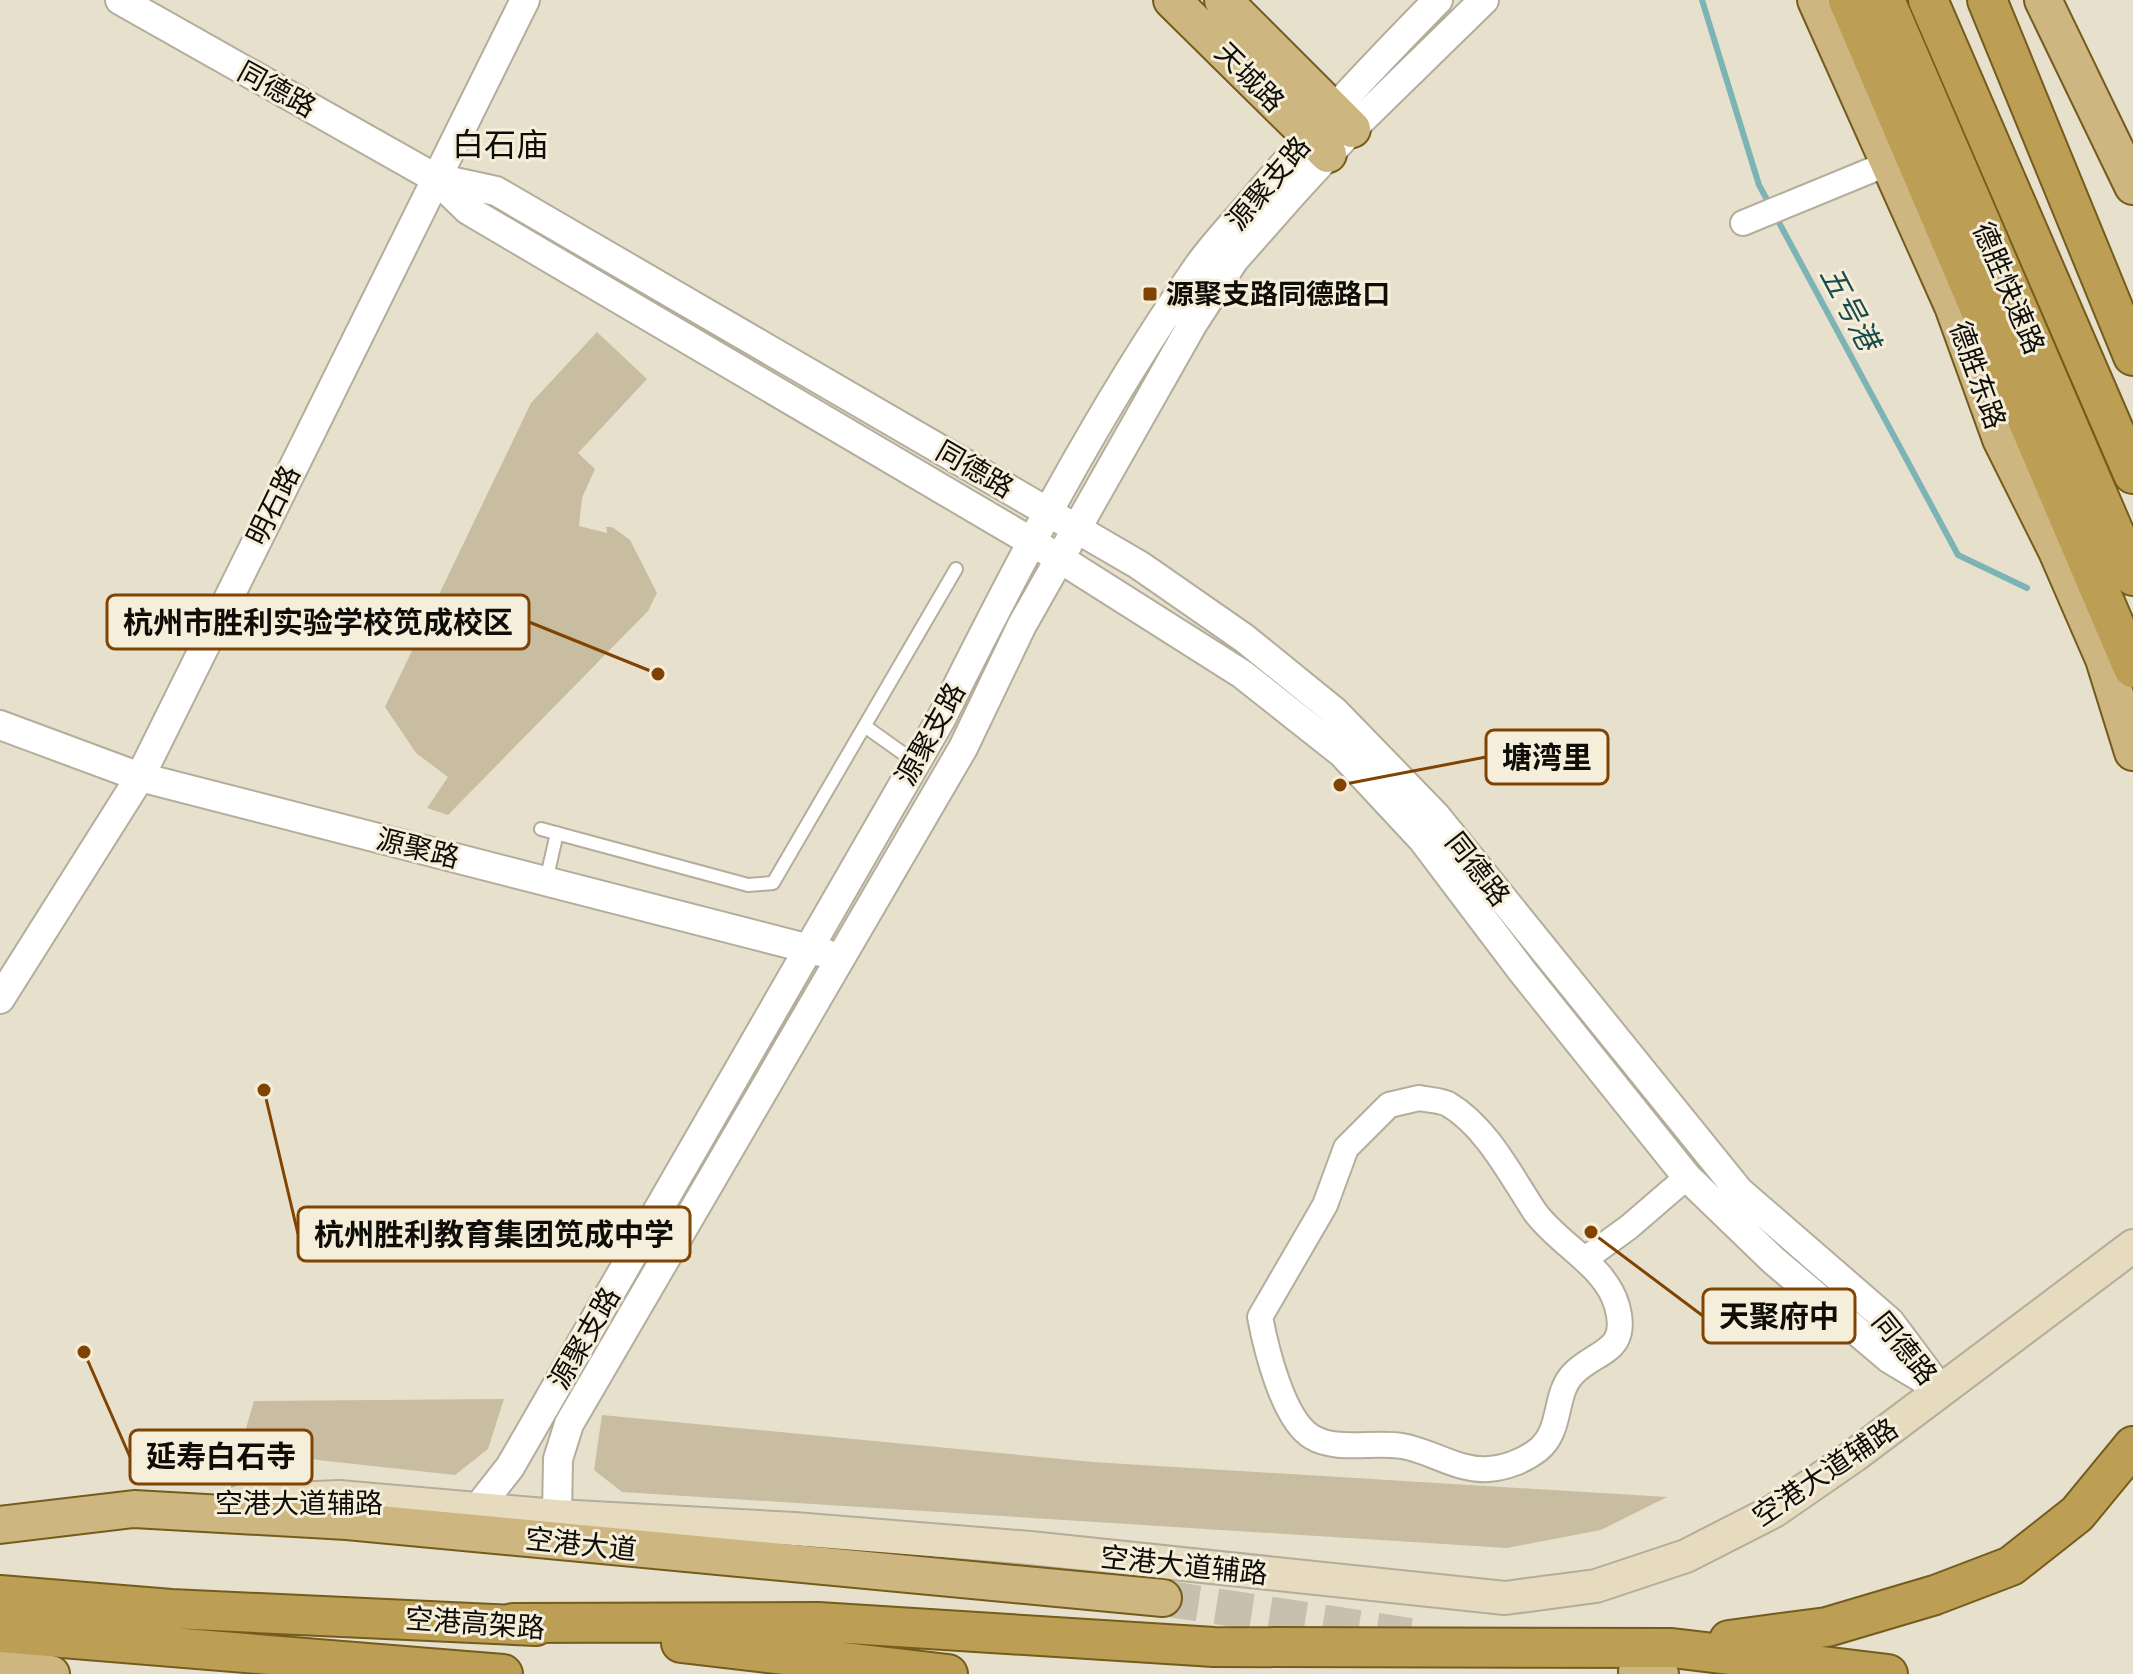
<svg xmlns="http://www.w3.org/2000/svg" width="2133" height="1674" font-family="'Space Grotesk','Noto Sans SC',sans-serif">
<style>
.green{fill:#c8bda0}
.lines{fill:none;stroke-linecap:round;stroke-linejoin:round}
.stream{stroke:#7cb4b5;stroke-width:6}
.primary-tunnel{stroke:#c7c0af;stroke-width:36;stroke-dasharray:36 18;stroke-linecap:butt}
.service-casing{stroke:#b4ad9b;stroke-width:16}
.minor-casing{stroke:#b4ad9b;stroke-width:28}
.tertiary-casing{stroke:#b4ad9b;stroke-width:32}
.secondary-casing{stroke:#b4ad9b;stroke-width:36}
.primary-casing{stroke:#745c1d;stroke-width:40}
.trunk-casing{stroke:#745c1d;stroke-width:42}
.service{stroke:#fff;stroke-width:12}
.minor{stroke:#fff;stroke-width:24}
.tertiary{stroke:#fff;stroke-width:28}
.secondary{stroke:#e6dbbf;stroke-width:32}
.primary{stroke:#cdb67f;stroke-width:36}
.trunk{stroke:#bc9e54;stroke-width:38}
.poi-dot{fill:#814302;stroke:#f4eeda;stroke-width:3}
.labels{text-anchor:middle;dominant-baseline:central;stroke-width:6;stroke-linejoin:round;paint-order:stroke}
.street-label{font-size:28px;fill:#0f0d07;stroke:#f4eeda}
.poi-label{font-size:28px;font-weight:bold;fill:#0f0d07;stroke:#f4eeda;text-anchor:start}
.water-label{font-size:30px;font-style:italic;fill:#194b4d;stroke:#f4eeda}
.quarter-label{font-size:32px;fill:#0f0d07;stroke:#f4eeda}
.leader{fill:none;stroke:#814302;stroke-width:3}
.callout-dot{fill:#814302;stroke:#f4eeda;stroke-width:3}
.callout{fill:#f4eeda;stroke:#814302;stroke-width:3}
.callout-label{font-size:30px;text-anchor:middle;font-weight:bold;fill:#0f0d07}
</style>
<rect width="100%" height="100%" fill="#e7e0cd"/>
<path class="green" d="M597,332l50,47 -69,74 17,16 -13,29 -3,28 28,7 -1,-6h6l18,13 27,53 -9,18 -200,204 -21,-7 21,-31 -32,-24 -31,-46 146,-304z
M504,1399l-16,50 -33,26 -137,-15 -77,-15 13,-44z
M602,1415l491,47 574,35 -66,33 -94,18 -885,-56 -28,-22z"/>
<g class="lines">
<path class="stream" d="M1702,0l57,185 12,22
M1776,217l182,338 69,33"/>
<path class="primary-tunnel" d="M1163,1598l247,38"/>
<g class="service-casing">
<path id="service" d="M866,727l49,35
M541,829l207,56 25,-2 183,-314
M546,881l11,-48"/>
</g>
<g class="minor-casing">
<path id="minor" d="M1743,223l146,-60
M1419,1098c9,2 21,2 29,6 39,23 63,72 87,108 24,33 71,54 82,94 13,47 -21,44 -44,68 -20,21 -10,56 -35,76 -14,11 -33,18 -50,19 -31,2 -56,-18 -86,-23 -28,-5 -65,6 -90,-9 -29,-17 -46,-89 -52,-120l65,-112 21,-57 43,-43z
M1585,1259l44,-32 58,-50"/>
</g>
<g class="tertiary-casing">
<path id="tertiary" d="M120,0l315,178 33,32 591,348 183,116 100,79 81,87 99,131 165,206 86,83 117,99 52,31
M436,178l60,13 643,374 105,73 90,73 102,105 303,375 151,131 41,55
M0,725l140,52 685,176
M0,999l140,-222 385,-777
M477,1509l33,-42 431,-748c76,-153 157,-308 254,-448 18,-27 42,-50 62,-75 58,-68 118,-132 181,-196
M557,1516l1,-57 11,-35 394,-676 59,-123 170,-300 42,-65 60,-68 58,-63 132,-129"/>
</g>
<g class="secondary-casing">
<path id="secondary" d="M241,1501l98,-4 218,19 237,13 236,19 475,50 91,-12 90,-30 88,-45 81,-56 278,-209"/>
</g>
<g class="primary-casing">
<path id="primary" d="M1172,0l156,154
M1223,0l129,129
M1816,0l137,306 48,133 56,112 47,108 29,93
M2043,0l90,186
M0,1525l134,-16 213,12 816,77
M0,1666l51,8
M1637,1671l23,3"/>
</g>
<g class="trunk-casing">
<path id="trunk" d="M1848,0l285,668
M1885,0l248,576
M1928,0l205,474
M1987,0l146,356
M0,1595l171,14 365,17
M513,1623l305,-1 396,25 458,1 216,26
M0,1633l503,41
M1729,1640l98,-13 108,-32 76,-29 66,-52 56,-68
M681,1643l267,31"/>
</g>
<use href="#service" class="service"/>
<use href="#minor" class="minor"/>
<use href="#tertiary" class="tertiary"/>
<use href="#secondary" class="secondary"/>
<use href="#primary" class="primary"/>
<use href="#trunk" class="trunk"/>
</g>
<rect class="poi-dot" x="1142" y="286" width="16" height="16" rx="4"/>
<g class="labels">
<g class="street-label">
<text transform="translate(1250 77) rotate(45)">天城路</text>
<text transform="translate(277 89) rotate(29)">同德路</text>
<text transform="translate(1268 183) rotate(-50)">源聚支路</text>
<text transform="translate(2009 288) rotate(67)">德胜快速路</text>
<text transform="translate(1978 375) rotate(70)">德胜东路</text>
<text transform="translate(975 469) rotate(30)">同德路</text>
<text transform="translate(273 505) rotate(-64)">明石路</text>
<text transform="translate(930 734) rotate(-61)">源聚支路</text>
<text transform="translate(418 848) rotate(14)">源聚路</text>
<text transform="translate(1478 869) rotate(52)">同德路</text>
<text transform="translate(584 1338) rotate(-60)">源聚支路</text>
<text transform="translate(1905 1348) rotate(51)">同德路</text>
<text transform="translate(1825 1472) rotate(-34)">空港大道辅路</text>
<text x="299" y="1503">空港大道辅路</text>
<text transform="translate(581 1544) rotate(6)">空港大道</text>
<text transform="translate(1184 1565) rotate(6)">空港大道辅路</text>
<text transform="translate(475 1623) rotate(4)">空港高架路</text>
</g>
<g class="poi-label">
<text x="1166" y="294">源聚支路同德路口</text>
</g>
<g class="water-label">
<text transform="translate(1850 308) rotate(62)">五号港</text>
</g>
<g class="quarter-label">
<text x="500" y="145">白石庙</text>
</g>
</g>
<path class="leader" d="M658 674L529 622M1340 785L1486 757M264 1090L298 1234M1591 1232L1703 1316M84 1352L130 1457"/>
<g class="callout-dot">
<circle cx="658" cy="674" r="8"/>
<circle cx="1340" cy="785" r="8"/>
<circle cx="264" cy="1090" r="8"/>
<circle cx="1591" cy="1232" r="8"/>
<circle cx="84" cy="1352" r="8"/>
</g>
<g class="callout">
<rect x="107" y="595" width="422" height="54" rx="8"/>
<rect x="1486" y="730" width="122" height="54" rx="8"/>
<rect x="298" y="1207" width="392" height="54" rx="8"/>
<rect x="1703" y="1289" width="152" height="54" rx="8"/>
<rect x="130" y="1430" width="182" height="54" rx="8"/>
</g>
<g class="callout-label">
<text x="318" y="633">杭州市胜利实验学校笕成校区</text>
<text x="1547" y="768">塘湾里</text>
<text x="494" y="1245">杭州胜利教育集团笕成中学</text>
<text x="1779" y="1327">天聚府中</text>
<text x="221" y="1467">延寿白石寺</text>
</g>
</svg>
